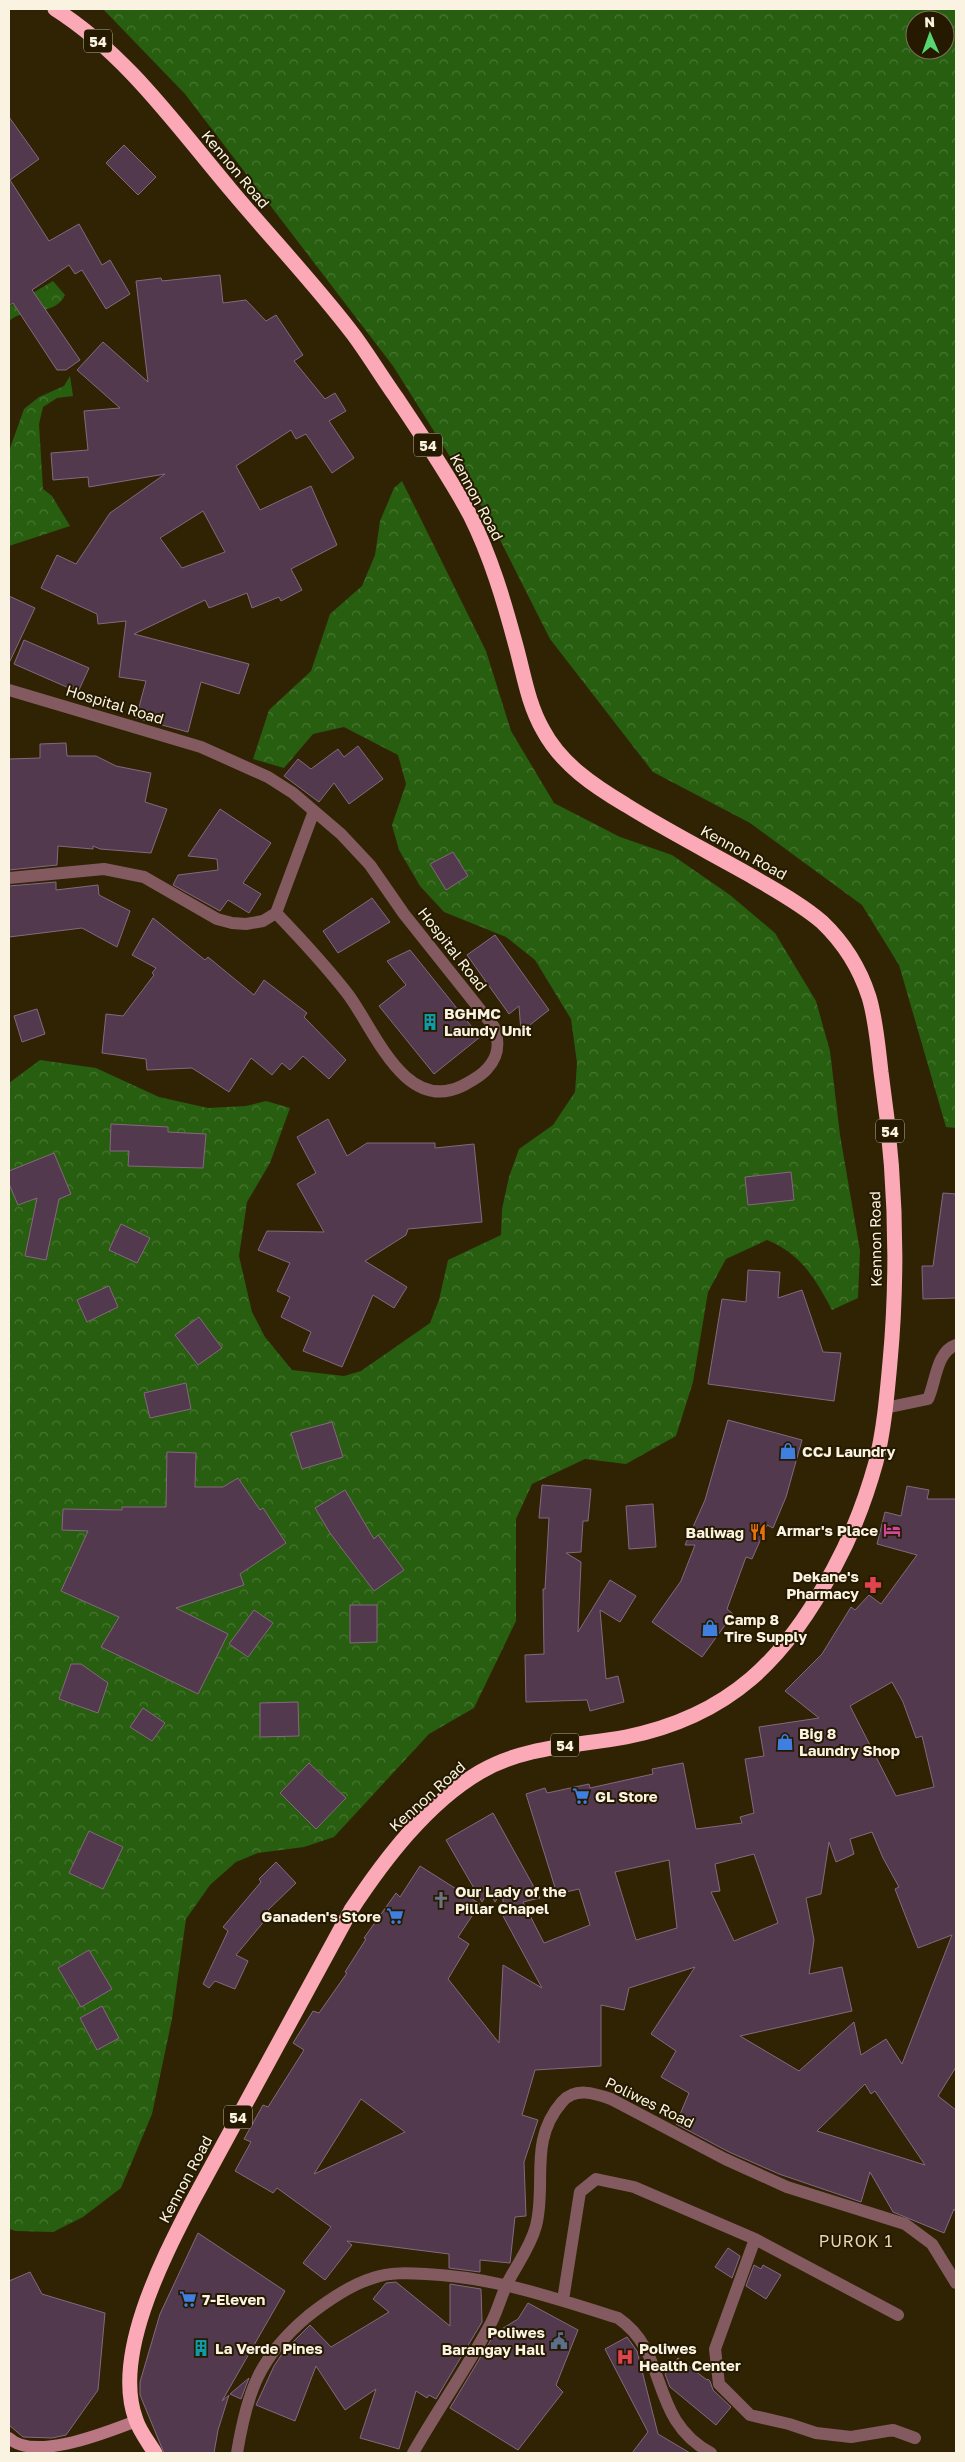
<svg xmlns="http://www.w3.org/2000/svg" width="965" height="2462" font-family="'Golos Text',sans-serif">
<style>
.forest{fill:url(#forest-crowns);fill-rule:evenodd}
.building{fill:#53394d;stroke:#85687e;fill-rule:evenodd}
.lines{fill:none;stroke-linecap:round;stroke-linejoin:round}
.street{stroke:#835a60;stroke-width:12}
.secondary{stroke:#b87782;stroke-width:12}
.highway{stroke:#fba9b6;stroke-width:15}
.labels{text-anchor:middle;dominant-baseline:central;stroke-width:4;stroke-linejoin:round;paint-order:stroke}
.shield{fill:#251a00;stroke:#bbb29e;stroke-width:1}
.shield-label{font-size:14px;font-weight:bold;fill:#fbf3e2}
.street-label{font-size:15px;fill:#fbf3e2;stroke:#251a00}
.poi-label{font-size:15px;font-weight:bold;fill:#fbf3e2;stroke:#251a00;text-anchor:start}
.neighbourhood-label{font-size:16px;letter-spacing:1px;fill:#e5d6b4;stroke:#251a00}
</style>
<defs>
<pattern id="forest-crowns" width="20" height="18" patternUnits="userSpaceOnUse" patternTransform="scale(1.25)"><rect width="20" height="18" fill="#285e0f"/><path d="M2 6a3 3 0 1 1 6 0M12 15a3 3 0 1 1 6 0" fill="none" stroke="#487632"/></pattern>
</defs>
<rect width="100%" height="100%" fill="#2f2304"/>
<path class="forest" d="M103,9h853v1119l-10,-1 -47,-162 -37,-60 -112,-82 -97,-51 -103,-133 -60,-119 -97,-154 -208,-272zM915,20h30v30h-30z
M53,281l12,14c-10,22 -39,11 -56,26v-14z
M70,376l3,20 -16,2 -14,9 -4,17 4,65 9,7 18,30 -61,20v-95l15,-42 15,-12 25,-11z
M402,481l84,170 25,80 43,72 66,34 52,18 58,40 45,38 41,68 14,50 10,84 20,116 -2,47 -26,12c-17,-32 -31,-56 -65,-70l-41,19 -18,33 -15,90 -17,54 -50,28 -41,-5 -53,25 -16,35v102l-42,87 -45,26 -95,103 -30,10 -46,6 -22,9 -26,23 -24,34 -14,100 -20,95 -31,74 -38,29 -30,15 -37,-1 -7,-2v-1146l31,-23 56,8 63,29 49,11 38,-2 20,-5 24,7 -20,55 -23,39 -8,54 13,56 13,25 27,33 52,6 17,-5 69,-48 9,-23 9,-40 53,-25 1,-26 7,-32 10,-28 34,-24 22,-33 2,-29 -6,-44 -36,-59 -29,-23 -62,-25 -24,-26 -21,-36 -7,-25 14,-41 -8,-29 -54,-28 -31,7 -29,34 -31,-9 16,-49 42,-39 19,-57 32,-28 13,-31 5,-34 14,-33z"/>
<path class="building" d="M9,117l30,42 -29,21 39,61 30,-17 23,41 8,-5 20,34 -24,15 -24,-39 -7,4 -6,-9 -37,25 48,70 -14,10h-9l-44,-67 -4,3z
M124,145l32,32 -18,18 -32,-32z
M220,275l3,28 23,-3 20,21 10,-6 27,40 -9,6 31,38 10,-6 11,18 -17,10 25,37 -22,15 -26,-39 -10,5 -5,-9 -55,36 24,44 51,-24 26,59 -46,24 11,21 -21,11 -2,-4 -27,11 -5,-15 -38,15 -4,-8 -71,34 115,30 -10,30 -38,-12 -13,50 -52,-14 10,-37 -27,-4 7,-56 -28,3 -1,-10 -56,-26 16,-33 19,9 34,-51 55,-39 -76,13 -1,-10 -35,3 -2,-27 37,-3 -4,-39 36,-3 -43,-38 26,-28 45,40 -12,-101 25,-3 1,3zM203,511l22,41 -43,16 -22,-30z
M9,596l26,12 -26,55z
M24,640l65,28 -11,24 -64,-28z
M66,743l1,13h29l20,10 35,7 -6,29 22,7 -16,44 -51,-4 -7,-3v3l-35,-3 -1,19 -48,5v-111l31,-1v-14z
M358,746l25,33 -34,25 -15,-21 -15,19 -35,-26 14,-17 13,10 27,-20 6,8z
M220,809l51,34 -28,40 18,11 -12,19 -21,-13 -8,11 -47,-26 5,-10 40,-5 -1,-11 -29,-3z
M453,852l15,24 -22,14 -16,-26z
M56,882v8l42,-5 1,10 31,16 -13,36 -35,-19 -73,9v-51z
M372,898l18,24 -52,31 -15,-22z
M153,918l52,42 3,-3 46,38 10,-15 43,33 -3,4 42,43 -17,19 -26,-23 -13,14 -8,-7 -10,12 -21,-17 -22,34 -37,-24 -45,2 -1,-11 -44,-6 4,-39 17,2 31,-41 -2,-2 4,-5 -24,-13z
M495,935l54,75 -28,22 -2,-26 -10,8 -42,-59z
M410,950l70,87 -46,37 -55,-68 27,-21 -19,-24z
M37,1009l8,25 -23,8 -8,-26z
M328,1119l19,37 20,-13h68v5l39,-4 8,78 -74,7 -2,6 -41,26 42,26 -13,21 -21,-13 -31,72 -39,-16 8,-19 -30,-15 9,-20 -13,-6 13,-28 -32,-13 9,-19 57,1 -27,-48 19,-11 -19,-36z
M111,1124l57,3v5l38,2 -3,34 -75,-2 1,-15h-19z
M54,1153l17,41 -12,5 -13,61 -21,-4 12,-58 -19,7 -9,-21v-13z
M791,1172l3,28 -46,5 -3,-28z
M943,1193l13,1v104l-33,1 -1,-33h11z
M121,1224l29,14 -13,25 -28,-13z
M748,1270l32,2 -2,26 24,-8 21,62 18,1 -7,48 -126,-17 14,-85 24,3z
M109,1286l9,21 -31,15 -10,-22z
M199,1317l23,31 -24,17 -23,-30z
M186,1383l5,26 -41,9 -6,-25z
M728,1420l74,20 -16,57 -13,31 -6,-3 -15,34 -6,-2 -19,52 6,5 -31,43 -50,-35 29,-41 14,-36h-10l20,-45z
M332,1422l11,35 -41,12 -11,-36z
M167,1452l29,1 -1,34h28l15,-9 22,32 3,-2 23,35 -46,31 4,11 -68,23 52,26 -30,60 -97,-47 18,-30 -58,-26 27,-60 -26,-1 1,-21 59,1v-3h44z
M542,1485l49,4 -3,32h-5l-2,31 -15,1 15,9 -3,70 32,-52 26,16 -16,26 -20,-12 6,69 12,-3 6,26 -34,9 -3,-11 -61,2 -1,-47 19,-1 -1,-65h2l4,-71h-10z
M907,1486l22,4 -2,9h29v568l-18,29 18,14v102l-2,-3 -10,24 -51,-21 -23,-40 -9,30 -82,-28 -50,-22 -53,-28 13,-31 -28,-16 15,-26 -25,-17 44,-67 -66,21 -5,22 -23,-5v61l-66,4 -13,45 16,5 -14,42 2,54 -11,1 -5,46 -30,-3v12l-31,-4v-14l-102,-13 5,4 -27,35 -22,-17 28,-36 -54,-39 -4,5 -38,-22 16,-29 -7,-3 19,-34 5,2 36,-57 -11,-7 20,-32 6,2 28,-40 -2,-1 21,-33 -2,-1 32,-45 4,4 20,-31 60,38 -22,33 11,7 -21,35 51,64 4,-78 39,23 -39,-72v-27l-8,13 -6,-12 -7,12 -36,-62 47,-27 47,85 -17,4 21,41 46,-18 -11,-36 -22,5 -31,-100 19,-6 2,5 42,-9 1,4 63,-14 -1,-5 31,-6 13,66 46,-6 -2,-6 14,-4 -9,-54 19,-3 -5,-29 60,-9 -34,-27 37,-37 29,-47 4,3 14,-15 12,9 36,-49 -40,-11 8,-32 16,4zM892,1682l11,20 13,36 6,-2 12,51 -38,9 -46,-90zM872,1832l11,26 16,29 -4,2 23,59 34,-13 -50,129 -16,-25 -25,16 -7,-33 -55,49 -59,-35 112,-25 -10,-44 -33,7 5,-34 -8,-42 15,-4 8,-52 7,20 18,-8 -4,-15zM754,1854l24,69 -44,18 -23,-49 9,-1 -5,-27zM669,1860l8,68 -41,12 -21,-68zM865,2084l6,10 4,-3 50,74 -108,-34zM361,2099l44,33 -91,42z
M345,1490l29,49 4,-4 26,35 -30,21 -44,-58 -15,-25z
M653,1504l3,43 -27,2 -3,-43z
M350,1605h27v37l-27,1z
M254,1610l19,13 -25,34 -19,-13z
M71,1664h10l27,19 -10,30 -39,-14z
M298,1702l1,34 -39,1v-34z
M143,1708l22,15 -13,18 -22,-14z
M309,1763l37,35 -30,31 -36,-36z
M89,1831l34,16 -20,42 -34,-16z
M276,1862l20,21 -28,27 3,3 -35,42 12,6 -13,28 -20,-8 -6,7 -6,-4 25,-53 -5,-4 38,-45 -2,-3z
M89,1950l23,39 -31,18 -23,-39z
M102,2006l17,32 -22,12 -17,-32z
M198,2233l87,58 -63,110 7,-6 -11,35 -4,23h-50l-24,-58v-13l20,-68z
M728,2248l12,8 -8,22 -17,-11z
M754,2265l7,4 2,-4 18,10 -15,24 -20,-13z
M30,2272l12,22 63,19 -7,77 -32,45 -14,3 -29,-1 -14,-12v-144z
M396,2282l54,44v-42l31,5 1,33 -46,77 -7,-4 -2,3 -11,-7 -17,58 -39,-11 16,-49 -31,21 -29,-44 -21,55 -39,-16 18,-39 10,-15 26,-26 21,22 58,-35 -16,-13 13,-16z
M528,2303l50,27 -22,55 7,7 -45,58 -68,-42 45,-75 23,-14z
M627,2337l10,14 21,83 32,19h-58l16,-21 -43,-83z
M678,2358l29,22 1,-1 2,2 3,9 18,17 -15,18 -46,-38 -5,-13z
M249,2378l-8,21 -11,-5z"/>
<g class="lines">
<path class="street" d="M9,690l192,57 67,30 25,16 48,41 29,31 34,49 90,113c6,16 5,29 -7,42 -7,8 -16,12 -25,17 -58,28 -88,-58 -115,-93 -22,-28 -46,-54 -71,-80l-13,8 -17,3 -14,-1 -15,-4 -73,-42 -40,-8 -95,9
M276,913l38,-102
M885,1408l43,-9c8,-17 8,-47 28,-54
M755,2239l-40,110 4,35 31,31 39,9 27,9 35,4 42,-7 22,8
M563,2300l17,-108 16,-13 38,8 121,52 143,76
M237,2453c10,-61 22,-96 71,-137 19,-15 42,-31 65,-38 17,-6 36,-5 53,-4 67,3 129,24 192,44 52,35 30,101 93,135
M413,2453c25,-44 54,-85 78,-130 7,-13 10,-27 16,-39 10,-20 23,-36 29,-58 11,-43 -8,-85 26,-124 13,-15 32,-9 49,-3l114,60 62,28 118,37 27,20 24,39"/>
<path class="secondary" d="M9,2438c25,24 98,-6 127,-17"/>
<path class="highway" d="M55,9c71,45 121,116 175,180 41,49 85,95 123,145 15,20 28,42 43,63 26,39 52,77 74,118 21,42 34,86 46,131 8,29 12,58 27,84 18,34 51,56 83,75 40,25 81,46 122,69 25,15 52,29 74,48 21,20 38,47 47,75 7,23 9,50 12,75 14,95 18,193 9,290 -3,33 -6,68 -14,100 -10,36 -24,73 -42,106 -48,91 -104,148 -208,169 -49,9 -102,9 -146,35 -53,31 -96,88 -129,138l-160,294c-29,56 -79,153 -55,216 4,12 13,23 19,33"/>
</g>
<defs>
<g id="building-bare" transform="scale(1.35)"><path d="M-4-6H4V6H1V3H-1V6H-4ZM-2.5-4.3h1.7v1.8h-1.7ZM.8-4.3h1.7v1.8H.8ZM-2.5-1h1.7V.8h-1.7ZM.8-1h1.7V.8H.8Z" fill="#0f9aa8" stroke="#251a00" stroke-width="2.5" paint-order="stroke"/></g>
<g id="shop-bare" transform="scale(1.35)"><path d="M-5-2.5h2.3a2.7 3.5 0 0 1 5.4 0H5L5.5 6h-11ZM-1.5-2.5h3a1.5 2.3 0 0 0-3 0Z" fill="#3f7fe0" stroke="#251a00" stroke-width="2.5" paint-order="stroke"/></g>
<g id="hotel-bare" transform="scale(1.35)"><path d="M-6-4.5h1.5V1H6V5H4.5V3h-9V5H-6ZM-4 0a1.8 1.8 0 1 1 3.6 0ZM.5 0V-2.5h3Q6-2.5 6 0Z" fill="#d1479c" stroke="#251a00" stroke-width="2.5" paint-order="stroke"/></g>
<g id="restaurant-bare" transform="scale(1.35)"><path d="M-5-6h1v4h1v-4h1v4h1v-4h1v5L-1.5 .5V6h-2V.5L-5-1ZM5-6V6H3V1.5H1.5Q1.5-4 5-6Z" fill="#e8710a" stroke="#251a00" stroke-width="2.5" paint-order="stroke"/></g>
<g id="pharmacy-bare" transform="scale(1.35)"><path d="M-2-6h4v4h4v4h-4v4h-4v-4h-4v-4h4Z" fill="#e0444e" stroke="#251a00" stroke-width="2.5" paint-order="stroke"/></g>
<g id="supermarket-bare" transform="scale(1.35)"><path d="M-6-5.5h2.5l.6 2H6L4.5 2H-2.5L-4.4-4H-6ZM-1.5 3.2a1.3 1.3 0 1 0 .1 0ZM3 3.2a1.3 1.3 0 1 0 .1 0Z" fill="#3f7fe0" stroke="#251a00" stroke-width="2.5" paint-order="stroke"/></g>
<g id="church-bare" transform="scale(1.35)"><path d="M-1.2-6h2.4v3.5h3.3v2.4h-3.3V6h-2.4V-.1h-3.3v-2.4h3.3Z" fill="#6b7280" stroke="#251a00" stroke-width="2.5" paint-order="stroke"/></g>
<g id="civic-bare" transform="scale(1.35)"><path d="M-.6-6.5H3V-4.5H.6V-3L4-1V1h2V6H-6V1h2V-1L-.6-3ZM-1.2 2.5V6h2.4V2.5Z" fill="#5c6f8a" stroke="#251a00" stroke-width="2.5" paint-order="stroke"/></g>
<g id="hospital-bare" transform="scale(1.35)"><path d="M-5-5h3v3.5h4V-5h3V5h-3V1.5h-4V5h-3Z" fill="#e0444e" stroke="#251a00" stroke-width="2.5" paint-order="stroke"/></g>
</defs>
<g fill-rule="evenodd">
<use href="#building-bare" x="430" y="1022"/>
<use href="#shop-bare" x="788" y="1451"/>
<use href="#hotel-bare" x="892" y="1530"/>
<use href="#restaurant-bare" x="758" y="1532"/>
<use href="#pharmacy-bare" x="873" y="1585"/>
<use href="#shop-bare" x="710" y="1628"/>
<use href="#shop-bare" x="785" y="1742"/>
<use href="#supermarket-bare" x="581" y="1796"/>
<use href="#church-bare" x="441" y="1900"/>
<use href="#supermarket-bare" x="395" y="1916"/>
<use href="#supermarket-bare" x="188" y="2299"/>
<use href="#civic-bare" x="559" y="2341"/>
<use href="#building-bare" x="201" y="2348"/>
<use href="#hospital-bare" x="625" y="2357"/>
</g>
<g class="labels">
<g class="shield">
<rect x="84" y="29.5" width="28" height="23" rx="4"/>
<rect x="414" y="433.5" width="28" height="23" rx="4"/>
<rect x="876" y="1119.5" width="28" height="23" rx="4"/>
<rect x="551" y="1733.5" width="28" height="23" rx="4"/>
<rect x="224" y="2105.5" width="28" height="23" rx="4"/>
</g>
<g class="shield-label">
<text x="98" y="41">54</text>
<text x="428" y="445">54</text>
<text x="890" y="1131">54</text>
<text x="565" y="1745">54</text>
<text x="238" y="2117">54</text>
</g>
<g class="street-label">
<text transform="translate(236 169) rotate(50)">Kennon Road</text>
<text transform="translate(477 497) rotate(62)">Kennon Road</text>
<text transform="translate(115 704) rotate(17)">Hospital Road</text>
<text transform="translate(744 852) rotate(29)">Kennon Road</text>
<text transform="translate(453 949) rotate(52)">Hospital Road</text>
<text transform="translate(875 1239) rotate(-91)">Kennon Road</text>
<text transform="translate(427 1796) rotate(-42)">Kennon Road</text>
<text transform="translate(650 2102) rotate(26)">Poliwes Road</text>
<text transform="translate(185 2179) rotate(-62)">Kennon Road</text>
</g>
<g class="poi-label">
<text x="444" y="1013">BGHMC<tspan x="444" dy="17">Laundy Unit</tspan></text>
<text x="802" y="1451">CCJ Laundry</text>
<text x="878" y="1530" text-anchor="end">Armar's Place</text>
<text x="744" y="1532" text-anchor="end">Baliwag</text>
<text x="859" y="1576" text-anchor="end">Dekane's<tspan x="859" dy="17">Pharmacy</tspan></text>
<text x="724" y="1619">Camp 8<tspan x="724" dy="17">Tire Supply</tspan></text>
<text x="799" y="1733">Big 8<tspan x="799" dy="17">Laundry Shop</tspan></text>
<text x="595" y="1796">GL Store</text>
<text x="455" y="1891">Our Lady of the<tspan x="455" dy="17">Pillar Chapel</tspan></text>
<text x="381" y="1916" text-anchor="end">Ganaden's Store</text>
<text x="202" y="2299">7-Eleven</text>
<text x="545" y="2332" text-anchor="end">Poliwes<tspan x="545" dy="17">Barangay Hall</tspan></text>
<text x="215" y="2348">La Verde Pines</text>
<text x="639" y="2348">Poliwes<tspan x="639" dy="17">Health Center</tspan></text>
</g>
<g class="neighbourhood-label">
<text x="856" y="2241">PUROK 1</text>
</g>
</g>
<rect width="965" height="2462" fill="none" stroke="#fbf3e2" stroke-width="20"/>
<g transform="translate(930 35) rotate(358)"><circle r="24" fill="#251a00" stroke="#7b715a"/>
<path d="M0-4L9 19L0 12L-9 19Z" fill="#57d570"/>
<text y="-8" font-size="14" font-weight="bold" text-anchor="middle" fill="#fbf3e2">N</text>
</g>
</svg>
